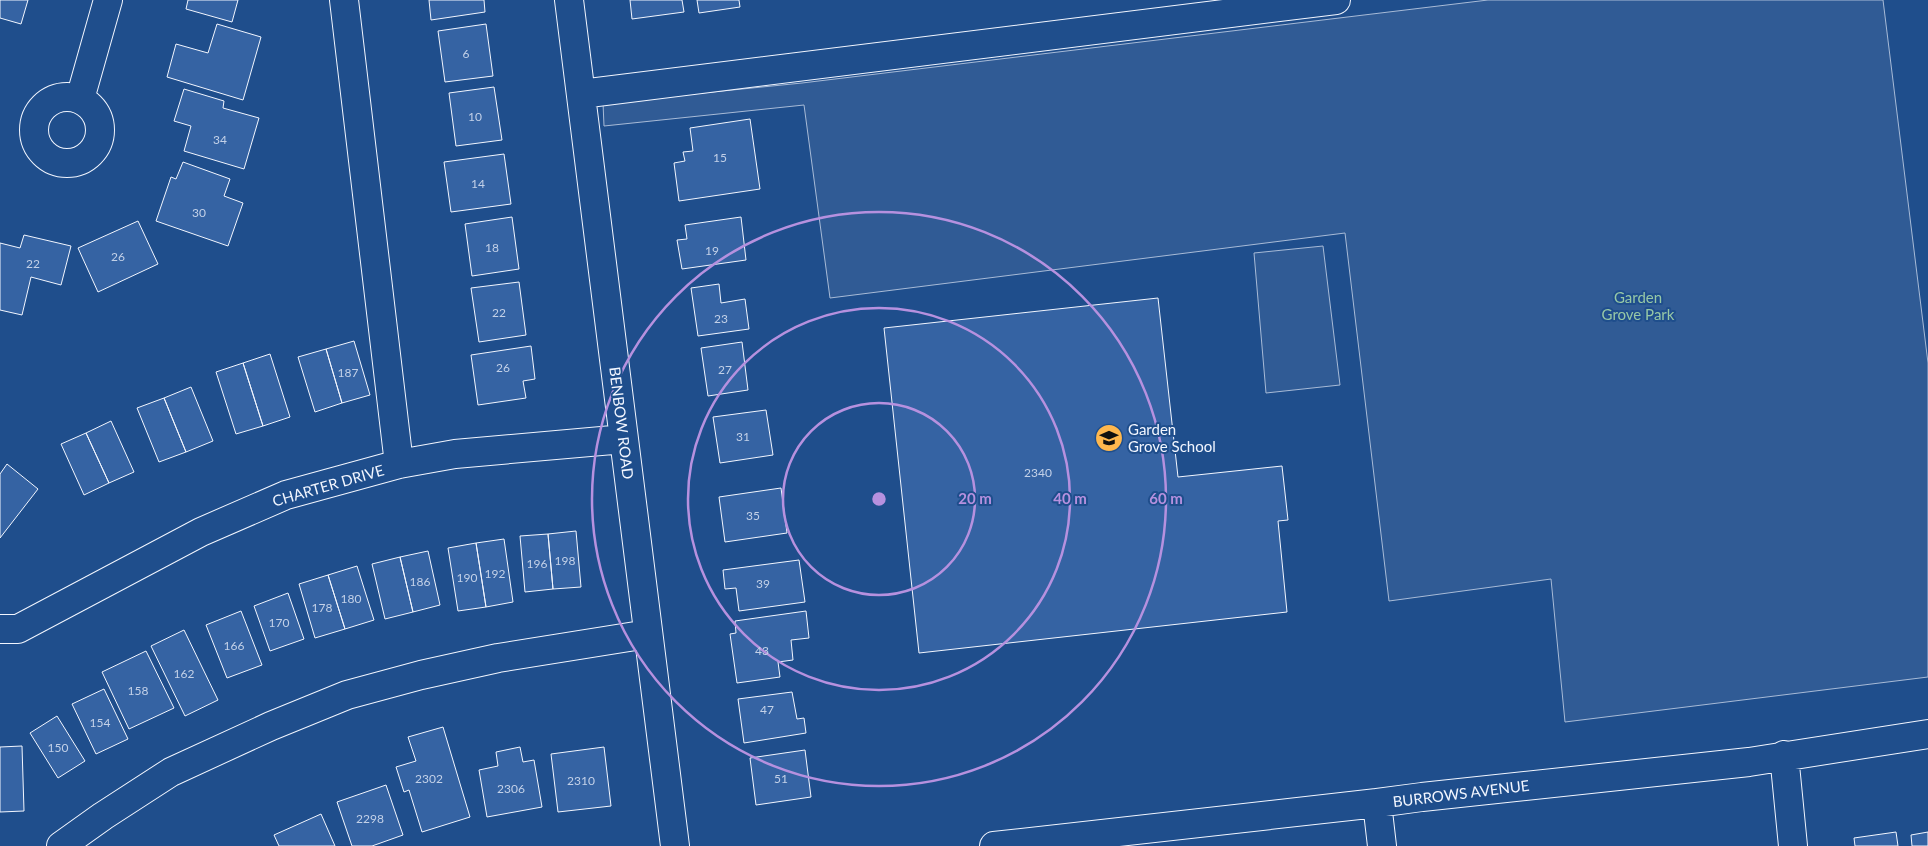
<svg xmlns="http://www.w3.org/2000/svg" width="1928" height="846" font-family="Lato,sans-serif">
<style>
.green{fill:#305b95;stroke:#a8bbd7}
.building{fill:#3563a3;stroke:#f2f6ff}
.lines{fill:none;stroke-linecap:round;stroke-linejoin:round}
.minor-casing{stroke:#f2f6ff;stroke-width:30}
.minor{stroke:#1f4e8c;stroke-width:28}
.ring{fill:none;stroke:#b691df;stroke-width:2.5}
.labels{text-anchor:middle;dominant-baseline:central;stroke-width:4;stroke-linejoin:round;paint-order:stroke}
.number-label{font-size:12px;fill:#c3d1e8}
.park-label{font-size:15px;fill:#97c8a6;stroke:#1f4e8c}
.street-label{font-size:15px;fill:#f2f6ff;stroke:#1f4e8c}
.poi-label{font-size:15px;fill:#f2f6ff;stroke:#1f4e8c;text-anchor:start}
.centre{fill:#b691df;stroke:#1f4e8c;stroke-width:2.5}
.ring-label{font-size:15px;text-anchor:middle;font-weight:bold;fill:#b691df;stroke:#1f4e8c;stroke-width:4;stroke-linejoin:round;paint-order:stroke}
</style>
<rect width="100%" height="100%" fill="#1f4e8c"/>
<path class="green" d="M1488,0h395l45,363v314l-363,45 -14,-143 -162,22 -44,-368 -515,65 -26,-193 -200,21 -1,-23 199,-20z
M1323,246l17,139 -74,8 -12,-140z"/>
<path class="building" d="M0,0h28l-7,24 -21,-6z
M188,0h50l-6,22 -46,-13z
M429,0h55l1,12 -54,8z
M630,0h52l2,12 -52,7z
M697,0h42l1,7 -41,6z
M217,24l44,13 -18,63 -76,-23 9,-33 32,9z
M486,24l7,52 -48,6 -7,-51z
M494,87l8,53 -46,6 -7,-53z
M184,89l40,12 -1,7 36,10 -15,51 -60,-18 7,-25 -17,-5z
M750,119l10,70 -81,12 -5,-38 11,-2 -2,-9 10,-1 -3,-23z
M504,154l7,50 -60,8 -7,-50z
M183,162l47,17 -6,17 19,7 -15,43 -72,-25 15,-44 5,2z
M512,217l7,52 -47,7 -7,-52z
M741,217l5,43 -64,9 -5,-29 10,-1 -2,-14z
M138,221l20,43 -60,28 -20,-44z
M24,235l47,11 -10,39 -30,-8 -9,38 -22,-5v-67l20,5z
M519,282l7,53 -47,7 -8,-54z
M719,284l2,19 24,-4 4,30 -51,7 -7,-48z
M1158,298l20,179 104,-11 6,54 -10,1 9,91 -368,41 -35,-325z
M354,341l16,54 -28,8 -16,-54z
M742,342l6,48 -40,6 -7,-48z
M531,346l4,33 -12,2 3,17 -48,7 -7,-50z
M326,349l16,54 -27,9 -17,-55z
M270,354l20,63 -27,9 -20,-63z
M243,363l20,63 -27,8 -20,-62z
M191,387l22,54 -27,11 -22,-54z
M164,398l22,54 -27,10 -22,-54z
M766,410l7,45 -53,8 -7,-46z
M111,421l23,51 -25,11 -23,-50z
M86,433l23,50 -25,12 -23,-51z
M7,464l31,25 -38,49v-64z
M781,488l6,45 -62,9 -6,-45z
M576,531l5,56 -28,2 -5,-55z
M548,534l5,55 -28,3 -5,-56z
M504,539l9,63 -27,5 -10,-64z
M476,543l10,64 -28,4 -10,-63z
M428,551l12,54 -27,7 -13,-55z
M400,557l13,55 -28,7 -13,-55z
M799,560l6,42 -66,9 -3,-23 -11,1 -2,-19z
M357,566l17,54 -29,9 -17,-54z
M328,575l17,54 -30,9 -16,-54z
M288,593l16,46 -34,12 -16,-45z
M241,611l21,54 -35,13 -21,-53z
M806,611l3,27 -18,2 2,20 -15,2 2,15 -43,6 -7,-49 6,-1 -1,-12z
M184,630l34,70 -33,16 -34,-70z
M146,651l28,57 -45,21 -27,-57z
M104,689l24,50 -32,15 -24,-50z
M792,692l5,27 7,-1 2,15 -62,10 -6,-44z
M57,716l28,45 -27,17 -28,-45z
M443,727l27,90 -48,15 -13,-42 -5,2 -8,-25 20,-6 -8,-24z
M22,746l2,65 -24,1v-65z
M520,747l3,15 11,-2 8,47 -55,10 -8,-47 19,-4 -2,-14z
M604,747l7,59 -53,6 -7,-58z
M805,750l6,47 -55,8 -6,-47z
M386,785l17,50 -31,11h-20l-15,-44z
M321,814l14,32h-56l-5,-11z
M1896,832l2,14h-43l-1,-8z
M1928,832v14h-16l-1,-11z"/>
<g class="lines">
<g class="minor-casing">
<path id="minor" d="M344,0l55,464
M569,0l106,846
M581,94l755,-94
M34 130a33 33 0 1 1 66 0a33 33 0 1 1-66 0Z
M80,99l28,-99
M0,629h18l183,-97 85,-37 113,-31 56,-10 169,-15
M1784,755l9,91
M1377,803l5,43
M61,846l42,-30 68,-44 100,-46 76,-31 74,-20 77,-17 150,-24
M994,846l383,-43 45,-6 327,-35 179,-28"/>
</g>
<use href="#minor" class="minor"/>
</g>
<g class="ring">
<circle cx="879" cy="499" r="96"/>
<circle cx="879" cy="499" r="191"/>
<circle cx="879" cy="499" r="287"/>
</g>
<defs>
<g id="school-disc" transform="scale(1.4375)"><circle r="9.5" fill="#ffb74d" stroke="#1f4e8c"/><path d="M0-5L7-2L0 1L-7-2ZM-4 1L0 2.5L4 1V4Q0 6-4 4Z" fill="#111"/></g>
</defs>
<g fill-rule="evenodd">
<use href="#school-disc" x="1109" y="438"/>
</g>
<g class="labels">
<g class="number-label">
<text x="466" y="53">6</text>
<text x="475" y="116">10</text>
<text x="220" y="139">34</text>
<text x="720" y="157">15</text>
<text x="478" y="183">14</text>
<text x="199" y="212">30</text>
<text x="492" y="247">18</text>
<text x="712" y="250">19</text>
<text x="118" y="256">26</text>
<text x="33" y="263">22</text>
<text x="499" y="312">22</text>
<text x="721" y="318">23</text>
<text x="503" y="367">26</text>
<text x="725" y="369">27</text>
<text x="348" y="372">187</text>
<text x="743" y="436">31</text>
<text x="1038" y="472">2340</text>
<text x="753" y="515">35</text>
<text x="565" y="560">198</text>
<text x="537" y="563">196</text>
<text x="495" y="573">192</text>
<text x="467" y="577">190</text>
<text x="420" y="581">186</text>
<text x="763" y="583">39</text>
<text x="351" y="598">180</text>
<text x="322" y="607">178</text>
<text x="279" y="622">170</text>
<text x="234" y="645">166</text>
<text x="762" y="650">43</text>
<text x="184" y="673">162</text>
<text x="138" y="690">158</text>
<text x="767" y="709">47</text>
<text x="100" y="722">154</text>
<text x="58" y="747">150</text>
<text x="429" y="778">2302</text>
<text x="781" y="778">51</text>
<text x="581" y="780">2310</text>
<text x="511" y="788">2306</text>
<text x="370" y="818">2298</text>
</g>
<g class="park-label">
<text x="1638" y="297">Garden<tspan x="1638" dy="17">Grove Park</tspan></text>
</g>
<g class="street-label">
<text transform="translate(622 423) rotate(83)">BENBOW ROAD</text>
<text transform="translate(328 485) rotate(-16)">CHARTER DRIVE</text>
<text transform="translate(1461 793) rotate(-7)">BURROWS AVENUE</text>
</g>
<g class="poi-label">
<text x="1128" y="429">Garden<tspan x="1128" dy="17">Grove School</tspan></text>
</g>
</g>
<circle cx="879" cy="499" r="8" class="centre"/>
<g class="ring-label">
<text x="975" y="504">20 m</text>
<text x="1070" y="504">40 m</text>
<text x="1166" y="504">60 m</text>
</g>
</svg>
